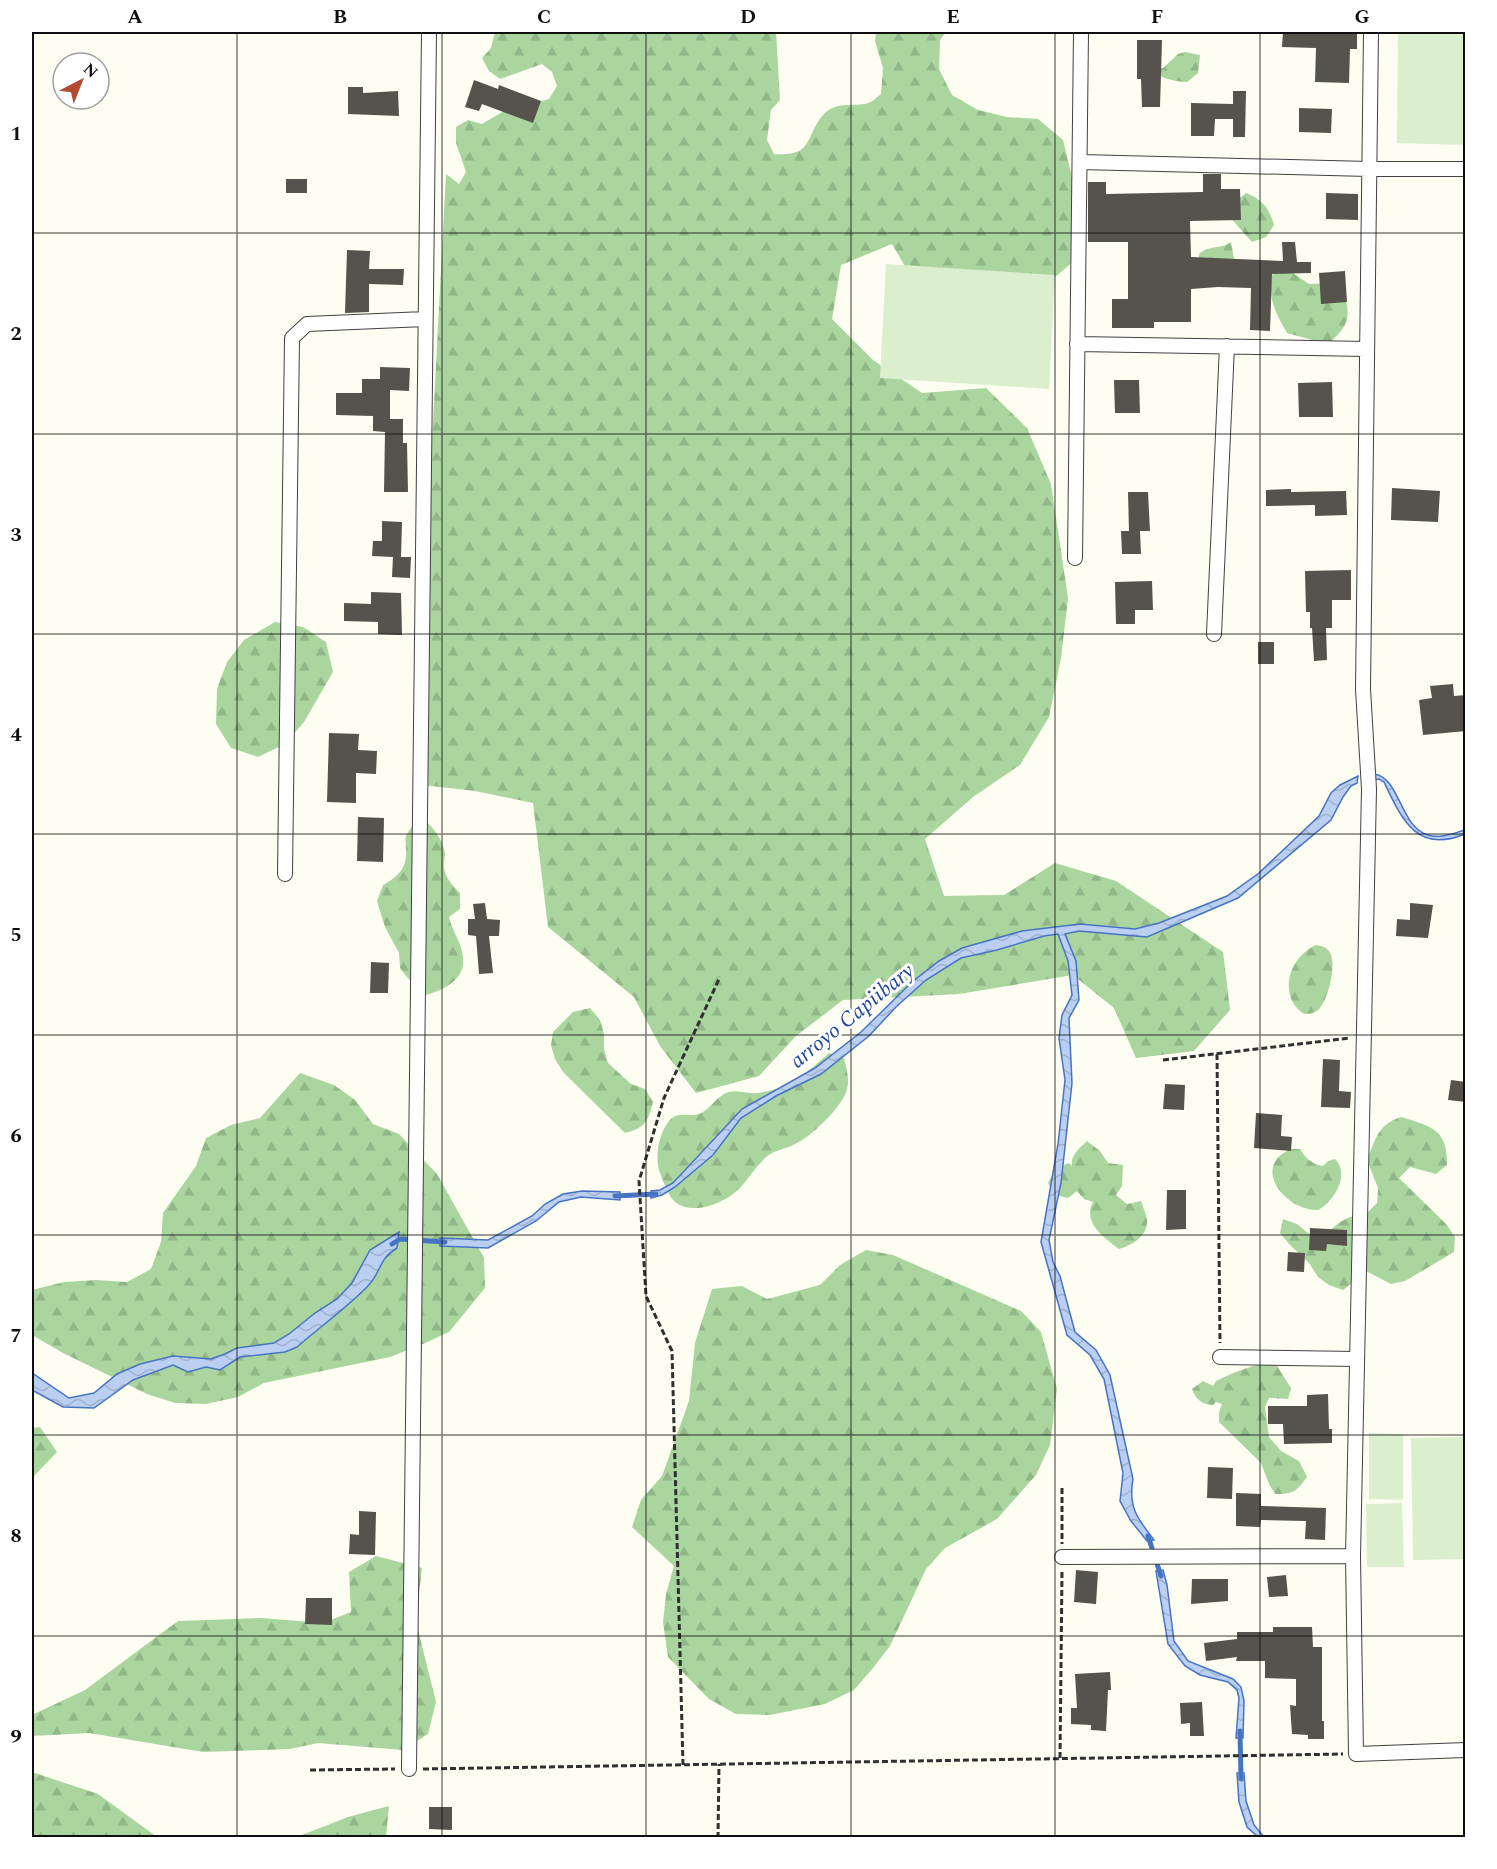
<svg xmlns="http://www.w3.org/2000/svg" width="1497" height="1869" font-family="Spectral,serif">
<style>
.forest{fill:url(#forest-firs)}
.pitch{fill:#dbeece}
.water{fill:url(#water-waves);stroke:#4774c2;stroke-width:1.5}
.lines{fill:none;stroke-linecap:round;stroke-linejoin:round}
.stream{stroke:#4774c2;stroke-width:5}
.building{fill:#56524c}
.street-casing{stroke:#414141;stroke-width:16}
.path{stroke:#303030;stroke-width:3;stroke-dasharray:6 3;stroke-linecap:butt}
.street{stroke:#fff;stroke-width:14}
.grid{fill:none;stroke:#0e0e0e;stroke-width:1.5;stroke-opacity:0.55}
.labels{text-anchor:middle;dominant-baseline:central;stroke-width:6;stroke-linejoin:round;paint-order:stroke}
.water-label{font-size:22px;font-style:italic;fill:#224896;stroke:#fff}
.neatline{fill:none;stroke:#0e0e0e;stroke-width:2}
.grid-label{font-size:20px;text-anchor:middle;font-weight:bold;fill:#0e0e0e}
</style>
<defs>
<pattern id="forest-firs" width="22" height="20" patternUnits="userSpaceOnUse" patternTransform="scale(1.5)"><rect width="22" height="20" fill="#aad59e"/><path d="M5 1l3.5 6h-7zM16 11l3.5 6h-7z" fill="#91b687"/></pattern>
<pattern id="water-waves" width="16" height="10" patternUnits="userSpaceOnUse" patternTransform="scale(1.5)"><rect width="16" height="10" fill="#bacff1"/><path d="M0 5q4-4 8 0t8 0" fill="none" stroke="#9fb1cd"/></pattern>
</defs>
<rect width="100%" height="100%" fill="#fdfef1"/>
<path class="forest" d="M495,32h281l4,68 -9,10 -4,30 7,14c41,3 30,-18 50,-40 11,-12 27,-8 41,-10 6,-1 11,-6 16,-10l2,-26 -8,-27 1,-9h70l-6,8 -1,29 13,26 26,15 29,7 31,2 25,21 14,57 3,59 -44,37 -116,-1 -28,-48 -51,21 -9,54 41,41 49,33 64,-5 41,40 24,56 17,114 -7,60 -12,59 -29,48 -47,32 -48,42 19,57 60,-1 51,-32 61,18 107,71 7,58 -36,41 -58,7 -22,-50 -41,-33 -114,19 -116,6 -47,36 -37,40 -63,17 -36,-47 -26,-49 -86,-70 -15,-124 -58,-12 -61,-7 32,-610 13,10 7,-12 -10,-29v-16l12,-7 14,4 39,-23 14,2 14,-4 8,-13 -5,-14 -10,-8 -42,15 -11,-8 -7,-13 9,-10z
M1185,52l15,3 -2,18 -11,9c-14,0 -27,-5 -39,-12l15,-2 15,-14z
M1246,193c17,7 23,15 28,32l-8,12 -14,5 -24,-27 7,-13z
M1231,242l3,17 -10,10 -25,-8v-7c12,-10 21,-4 32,-12z
M1284,267l25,17 29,-1c14,26 15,42 -11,61l-40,-11c-12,-22 -19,-33 -15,-58z
M275,622l28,5 23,15 7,30 -29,50 -19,22 -27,13 -27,-9 -15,-24 1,-35 10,-27 17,-22z
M421,817c11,9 22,21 24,37 0,4 -2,10 -1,14 2,11 9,18 16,25v16l-11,8c3,14 13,26 14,41 3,23 -23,34 -41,38l-22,-28 -1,-15 -14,-26 -8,-26 6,-16c14,-8 24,-16 23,-34 0,-5 -1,-10 0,-15 4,-8 9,-13 15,-19z
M1316,945c6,1 10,2 13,6 9,11 -1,50 -11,59 -4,3 -8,4 -14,4 -27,-18 -15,-57 12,-69z
M590,1008l10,12 4,14v15l4,14 23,21 14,5 8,13c-5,20 -8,26 -28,31l-62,-61 -8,-13 -4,-14 2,-13 20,-20z
M829,1053l15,5c2,10 6,20 3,31 -3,16 -37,49 -52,55 -9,5 -21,6 -29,13 -10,9 -17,21 -26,31 -15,15 -48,29 -66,13 -6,-6 -11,-20 -14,-28 -6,-15 -1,-40 9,-52 8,-10 20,-4 30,-7 9,-3 16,-15 25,-20 9,-5 17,-2 26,-1 9,1 23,-3 32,-6 17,-6 33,-22 47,-34z
M300,1073l34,12 21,15 18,24 26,10 38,40 47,84 1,30 -36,44 -26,12 -33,13 -126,26 -26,14 -32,7 -31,-1 -28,-9 -84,-41 -31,-18v-45l32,-8 33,-2 30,2 24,-13 10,-27 2,-29 33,-47 10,-28 25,-13 29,-7z
M1401,1117c29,9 47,12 46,48l-11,9 -26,-7 -11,11 47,46 9,13 -1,15 -49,29 -14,3 -27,-14 -9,11 -12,9 -14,-5 -11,-8 -9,-14 -20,-19 -9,-11 3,-14 14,5 22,18c17,-18 23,-25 48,-29l10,-10 1,-15 -11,-28c9,-21 10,-35 34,-43z
M1087,1141l13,10 8,12 15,2 -1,21 -6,9 11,9 14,-3c2,6 5,13 6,19 1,16 -15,25 -28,29 -14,-11 -37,-26 -26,-47l-9,-3 -7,-8 -9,7 -13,-3 -7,-12 7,-14 14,-6 3,3c-2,-11 8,-18 15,-25z
M1291,1149h9c5,9 13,16 23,17l5,-5 7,-2c15,15 0,42 -17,51 -33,1 -68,-44 -27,-61z
M866,1250l27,5 128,56 20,21 16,57 -7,56 -14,30 -39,44 -52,29 -19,21 -36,77 -17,22 -19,22 -29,14 -55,11 -34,-1 -27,-15 -41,-42 -5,-35 3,-28 8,-28 -42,-39 9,-27 21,-24 27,-75 6,-58 17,-54 30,-3 25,13 53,-14 20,-20z
M1265,1364l12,2 14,22 -3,11 -19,-1 -4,9 4,30 12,14 18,10 8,16c-11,15 -14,17 -32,17l-6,-10 -8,-21 -42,-41v-9l3,-9 -6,-2 -3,3c-11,-1 -17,-5 -21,-16l11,-8 10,5 3,-5c15,-7 31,-15 49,-17z
M40,1427l17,25 -25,26v-50z
M376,1556l46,12 -6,54 20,80 -8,32 -25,16 -85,-7 -28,6 -87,3 -114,-19 -57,3v-21l53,-25 93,-69 83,-3 62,5 28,-11 -2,-40z
M32,1772l66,22 59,43h-125z
M389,1806l-3,31h-89l51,-20z"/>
<path class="pitch" d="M1398,32h67v113l-68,-2z
M886,264l169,11 -6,114 -169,-11z
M1369,1433l34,1v66l-34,-1z
M1465,1437v122l-52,1 -2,-122z
M1402,1503l2,64h-37l-1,-63z"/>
<path class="water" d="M1374,774c26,3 26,53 54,61 12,4 26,-2 37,-5v4c-48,20 -63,-14 -81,-52l-5,-3 -5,1z
M1358,776l-1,7 -6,3 -8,11 -12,23 -93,78 -91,39 -68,-6 -14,3 11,27 3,39 -10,18 3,65 -11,100 -12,57 4,22 7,14 15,56 21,18 14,25 23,104c-5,28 4,39 21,61l-7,1 -16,-20 -11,-20 3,-28 -19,-94 -14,-24 -23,-20 -26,-93 17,-98 7,-64 -6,-42 3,-23 10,-20 -4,-34 -10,-27 -14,2 -47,14 -36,8 -35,22 -30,27 -27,29 -48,38 -45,22 -35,22 -28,37 -38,32 -13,8 -11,3v-7l9,-1 13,-7 69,-74 73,-41 46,-36 51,-50 27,-21 23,-13 60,-17 58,-7 55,5 24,-6 68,-27 32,-23 60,-57 12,-23 9,-8z
M582,1191l38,1v8l-39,-3 -22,5 -23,19 -48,27 -48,-2v-8l48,2 44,-24 13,-12 18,-10z
M399,1232l-2,16c-20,12 -15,25 -31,40 -21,21 -46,39 -69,59l-12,5 -45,5 -20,13 -14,-3 -18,5 -15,-7 -40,15 -39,28 -31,-1 -31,-17v-17l37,25 25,-5 23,-19 23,-10 33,-8 38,3 14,-5 12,-6 37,-5 15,-9 26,-21 22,-14 15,-16 18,-33z
M1163,1570l4,15 7,56 14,20 45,18 8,8 3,14 -1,37h-7l3,-40 -2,-8 -9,-8 -28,-7 -15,-9 -17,-22 -12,-73z
M1237,1773h7l2,28 8,24 10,12h-6l-11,-10 -8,-25z"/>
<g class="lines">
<path class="stream" d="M615,1196l41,-2
M392,1244l8,-5 45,3
M1148,1536l13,40
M1240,1731l1,48"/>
</g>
<path class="building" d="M1283,32h74v17h-7l-1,34 -34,-1 1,-34 -34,-1z
M1137,40h25l-2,67h-18l-1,-28h-4z
M474,80l24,9 1,-4 42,16 -8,22 -51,-19 -3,7 -14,-4z
M348,87h15v6l35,-2 1,25 -51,-2z
M1233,91h13l-1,46h-12v-18h-18l-1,17h-23v-33l42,1z
M1299,108l33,1 -1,24 -32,-1z
M1203,174h18v15h19l1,31 -51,1 1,36 92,4 -1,-19h13l2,20h14v11l-39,1 -2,57 -20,-1 1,-42 -33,-1 -27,2v33h-37v6h-42v-29h16v-57h-40v-60h18v12l97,-2z
M286,179h21v14h-21z
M1326,193l32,1v26l-32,-1z
M347,250l23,1 -1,18h35l-1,16 -34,-1v28l-24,1z
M1345,271l2,31 -26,2 -2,-31z
M380,367l30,1 -1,23 -19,-1v29h13v24h4l1,49h-24l1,-60 -12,-1v-15l-37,-1v-22h26v-14h18z
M1114,380h25l1,33h-25z
M1332,382l1,35h-34l-1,-34z
M1392,488l48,3 -2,31 -47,-2z
M1291,489v3l55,-1 1,24 -32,1v-11l-49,1v-16z
M1128,492h20l2,39h-10l1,23h-19l-1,-23h8z
M382,521l20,1 -1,35h10l-1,21 -18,-1 1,-20 -21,-1 1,-15h9z
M1351,570v30h-19v28h-6l1,32 -13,1 -2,-33h-2v-16h-4l-1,-41z
M1152,581l1,29h-18v14h-19l-1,-42z
M371,592l30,1 1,42 -24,-1v-12l-34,-1v-18l27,1z
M1258,642h16v22h-16z
M1453,684l1,12 12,-1v36l-43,4 -4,-35 13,-2 -2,-12z
M329,733l30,1 -1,16 19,1 -1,23 -20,-1v30l-29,-1z
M358,817l26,1 -1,44 -26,-1z
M485,903l2,16 13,1 -1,16h-10l4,37 -14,1 -3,-38 -8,-1v-16h7l-2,-15z
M1410,903l23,2 -5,33 -32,-2 1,-17 13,1z
M371,962l18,1 -1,30h-18z
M1323,1059l17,1 -1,31 12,1 -1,16 -29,-1z
M1451,1080l15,2v20l-18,-2z
M1165,1084l20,1 -1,25 -21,-1z
M1256,1113l26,2 -1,21 11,1 -1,14 -37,-3z
M1167,1190h19v39l-20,1z
M1310,1228l37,2v16l-20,-2 -1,7 -17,-1z
M1288,1252l17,1 -1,19 -17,-1z
M1328,1394l1,35h3v14l-48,1 -1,-20h-15v-18h39v-11z
M1208,1467l25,1 -1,31 -25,-1z
M1236,1493l25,1v12l65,2 -1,32 -20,-1 1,-18 -45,-1 -1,7 -24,-1z
M359,1511l17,1 -1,43 -26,-1 1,-20 9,1z
M1076,1570l22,2 -2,32 -22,-2z
M1286,1575l2,21 -19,1 -2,-20z
M1192,1579h36v22l-37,3z
M306,1598h26v27l-27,-1z
M1273,1627h39l1,20h9v74h2v18h-16v-4l-16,-1 -2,-29 6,1v-27l-31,-1v-17h-29l1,-4 -31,4 -2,-18 33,-4v-7h36z
M1110,1672l1,18h-3l-2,41 -15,-1v-5l-20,-1v-16h6l-2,-34z
M1202,1702l2,34h-14v-13l-9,1 -1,-21z
M429,1807h23v23l-23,-1z"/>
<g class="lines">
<g class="street-casing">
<path id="street" d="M1371,32l-8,657 6,100 -16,767 3,198 110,-4
M1080,162l289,7h97
M1077,344l290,5
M1075,558l6,-526
M1214,634l13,-288
M285,874l7,-536 15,-14 118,-5
M1220,1357l136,2
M1062,1557l291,-1
M409,1769l20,-1737"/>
</g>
<path class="path" d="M1217,1054l3,289
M1163,1060l187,-22
M1062,1488v56
M1060,1758l2,-187
M683,1765l-11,-414 -26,-55 -7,-115 25,-83 56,-121
M423,1769l920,-15
M310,1770l85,-1
M718,1838l1,-74"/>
<use href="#street" class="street"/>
</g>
<path class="grid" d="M237,32v1806M442,32v1806M646,32v1806M851,32v1806M1055,32v1806M1260,32v1806M32,233h1434M32,434h1434M32,634h1434M32,834h1434M32,1035h1434M32,1235h1434M32,1435h1434M32,1636h1434"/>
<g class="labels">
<g class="water-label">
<text transform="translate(852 1016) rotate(-39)">arroyo Capiibary</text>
</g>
</g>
<rect width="1497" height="1869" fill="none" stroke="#ffffff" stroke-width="66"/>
<g transform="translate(81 81) rotate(42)"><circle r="28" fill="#ffffff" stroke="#9f9f9f" stroke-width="1.5"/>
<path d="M0-4.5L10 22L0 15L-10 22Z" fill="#b34a32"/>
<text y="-9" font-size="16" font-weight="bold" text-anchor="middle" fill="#0e0e0e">N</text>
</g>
<rect x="33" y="33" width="1431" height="1803" class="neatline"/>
<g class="grid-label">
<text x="135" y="23">A</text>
<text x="340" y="23">B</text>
<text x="544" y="23">C</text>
<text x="748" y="23">D</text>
<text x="953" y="23">E</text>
<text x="1157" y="23">F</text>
<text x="1362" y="23">G</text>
<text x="16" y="140">1</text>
<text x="16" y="340">2</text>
<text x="16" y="541">3</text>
<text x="16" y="741">4</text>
<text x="16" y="941">5</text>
<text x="16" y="1142">6</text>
<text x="16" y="1342">7</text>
<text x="16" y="1542">8</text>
<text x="16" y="1743">9</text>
</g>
</svg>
